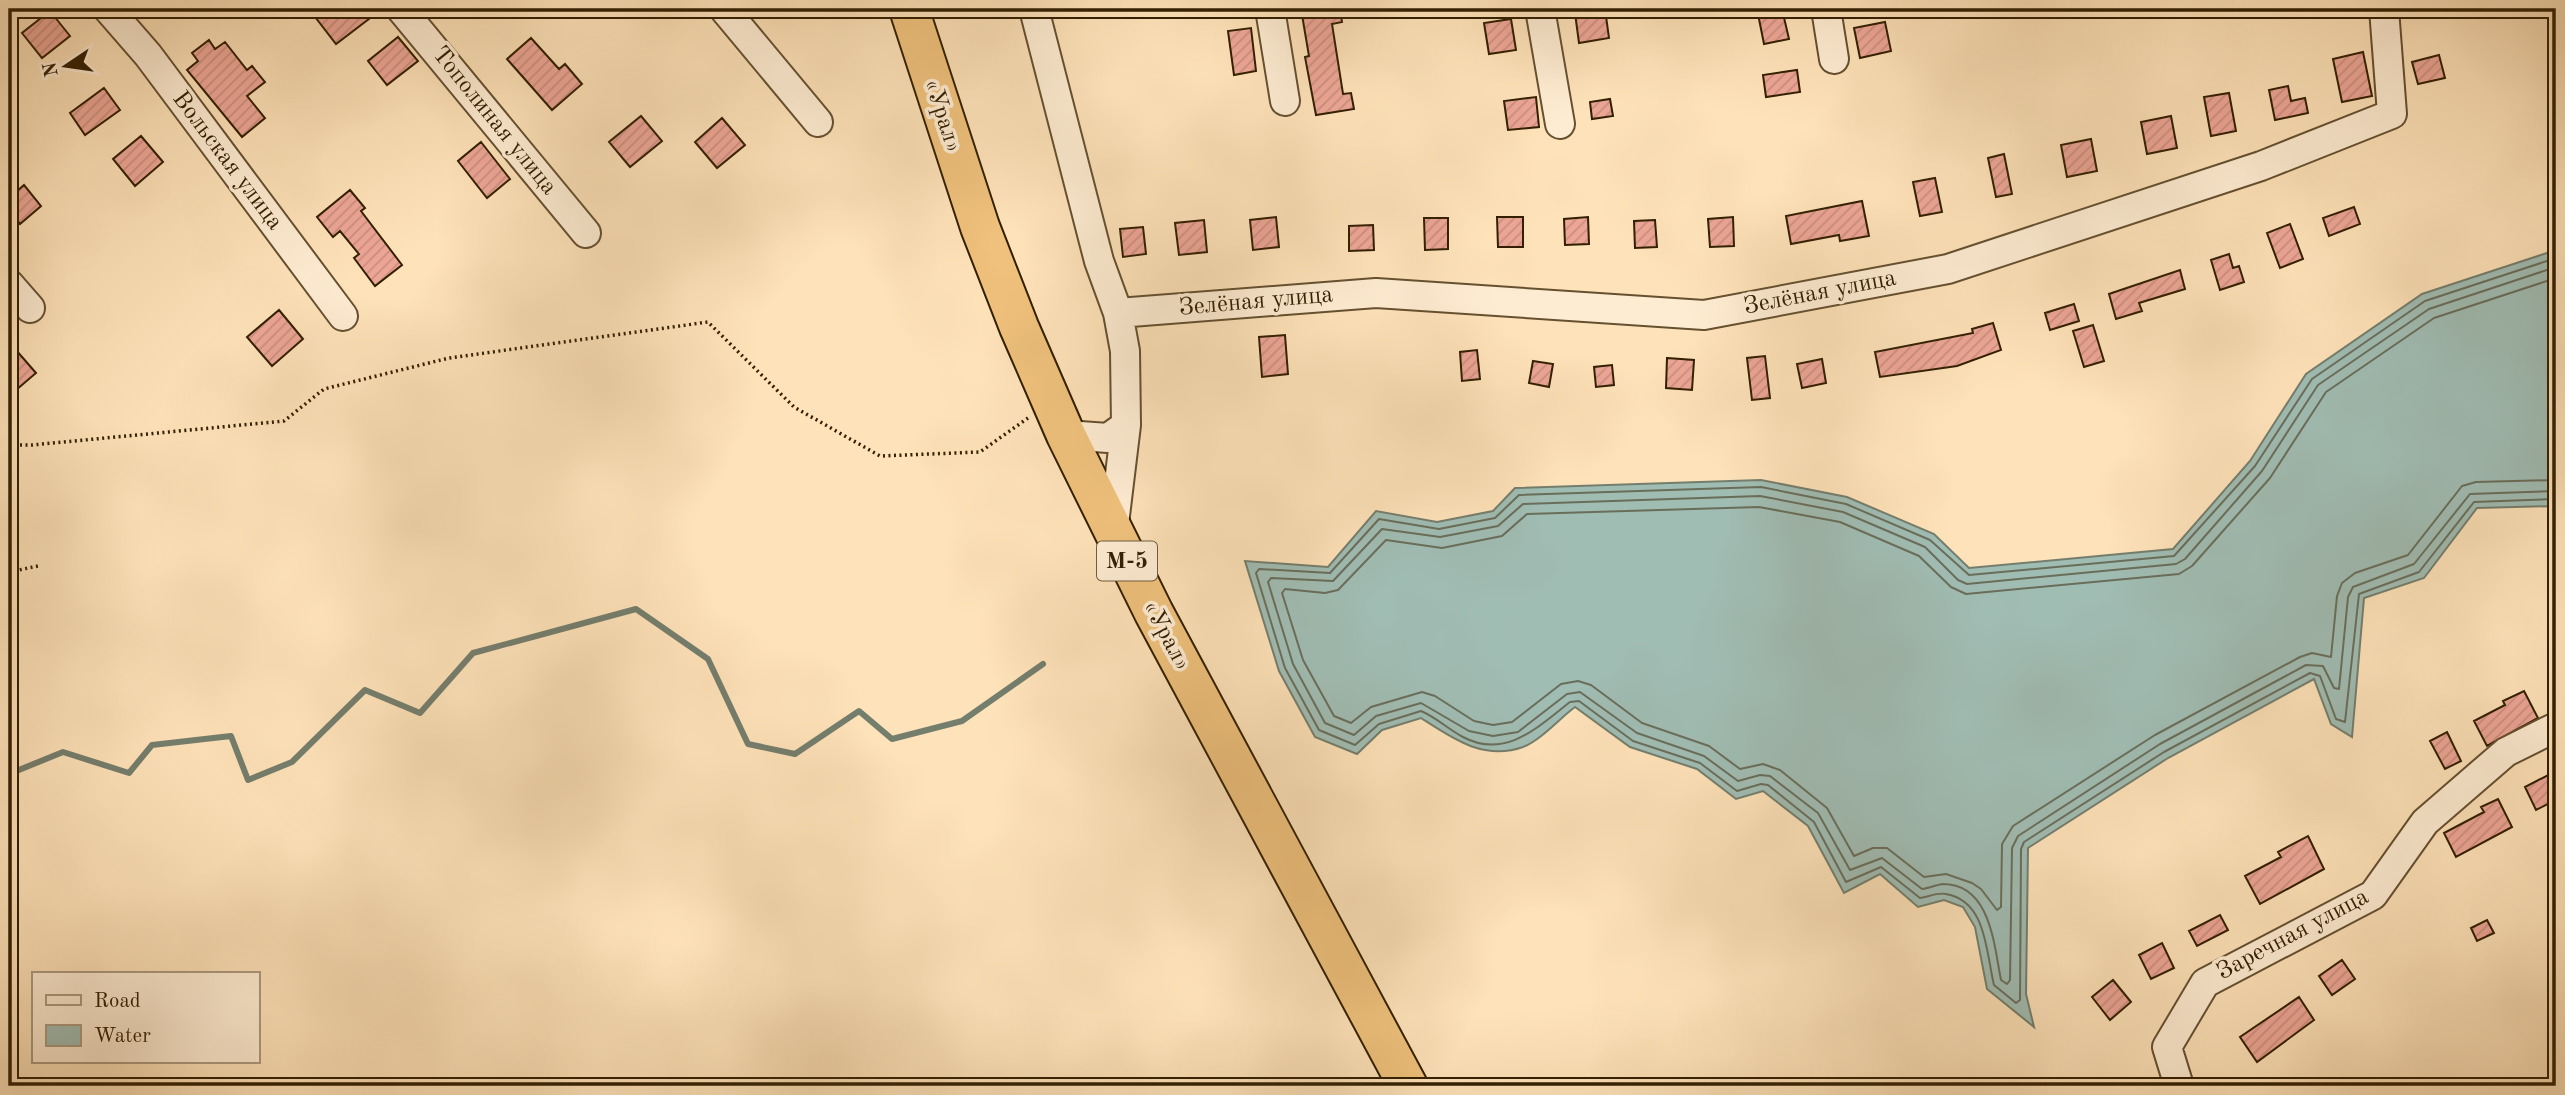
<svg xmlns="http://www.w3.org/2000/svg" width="2565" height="1095" font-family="'Old Standard TT',serif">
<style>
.water{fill:#a0bdb4;stroke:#747e6d;stroke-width:2}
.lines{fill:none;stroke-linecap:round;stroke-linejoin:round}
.shore{stroke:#696e5b;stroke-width:2}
.stream{stroke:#747e6d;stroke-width:6}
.building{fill:url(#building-hatch);stroke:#321f02;stroke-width:2}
.minor-casing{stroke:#655030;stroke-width:32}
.highway-casing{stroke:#321f02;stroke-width:42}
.path{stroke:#321f02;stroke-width:3.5;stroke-dasharray:2 3.5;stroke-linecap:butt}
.minor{stroke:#feecd2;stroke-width:28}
.highway{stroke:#efc17c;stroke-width:38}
.labels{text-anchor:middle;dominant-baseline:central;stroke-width:7;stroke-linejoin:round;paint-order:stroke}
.shield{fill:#feecd2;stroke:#6f5c40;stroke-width:2}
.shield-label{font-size:23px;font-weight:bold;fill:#321f02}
.street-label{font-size:24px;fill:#321f02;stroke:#feecd2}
</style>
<defs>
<pattern id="building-hatch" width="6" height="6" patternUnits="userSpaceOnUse" patternTransform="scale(1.75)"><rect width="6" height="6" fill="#eda696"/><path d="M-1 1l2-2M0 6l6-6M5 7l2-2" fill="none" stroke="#cc8e80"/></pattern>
</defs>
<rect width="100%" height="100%" fill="#fee2b9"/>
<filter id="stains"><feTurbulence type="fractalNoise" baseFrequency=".00286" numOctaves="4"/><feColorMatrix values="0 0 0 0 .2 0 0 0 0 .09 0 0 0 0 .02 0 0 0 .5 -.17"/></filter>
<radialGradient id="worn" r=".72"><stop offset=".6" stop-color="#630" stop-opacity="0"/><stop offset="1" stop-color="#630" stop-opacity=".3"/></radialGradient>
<path class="water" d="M2556,250v256l-79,2 -53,70 -60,20 -12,139 -21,-13 -17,-45 -146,79 -140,90 -2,146 8,33 -47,-38 -12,-62 -12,-20 -19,-7 -26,7 -38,-33 -36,19 -36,-67 -45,-35 -27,8 -39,-30 -67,-22 -55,-40c-15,11 -34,33 -52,40 -40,14 -71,-9 -102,-29l-39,12 -25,24 -42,-17 -36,-66 -34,-110 83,6 48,-56 61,11 56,-11 22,-23 246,-8 86,17 87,37 35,34 204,-19 77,-88 56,-87 116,-80z"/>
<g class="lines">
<path class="shore" d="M2556,258l-131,43 -113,78 -57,87 -81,90 -205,19 -39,-35 -84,-36 -85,-17 -242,8 -24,23 -56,11 -60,-10 -49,54 -71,-4 -3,4 29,95 34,62 36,15 24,-21 42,-13c15,6 28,19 42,26 43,23 76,-11 107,-35l9,-1 54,40 67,22 37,28 24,-7 7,1 46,37 32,60 35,-15 39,31c8,-1 18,-6 26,-4 41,7 40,59 48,91l22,18 4,-3 1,-151 3,-7 140,-90 146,-79 10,3 16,43 9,3 14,-128 60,-22 55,-70 82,-3
M2556,267l-127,42 -111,76 -56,86 -77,88 -9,5 -209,20 -9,-4 -33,-33 -82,-35 -83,-16 -237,8 -25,22 -58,11 -58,-8 -49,52 -62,-3 -3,4 25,82 32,59 29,12 22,-19 45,-13 48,28 24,5 25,-4 49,-38 13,-2 57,41 67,23 34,25 22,-6 10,1 48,37 32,57 32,-12 40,31c7,-1 14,-4 21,-5 48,0 51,62 58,96l6,4 3,-4 2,-132 6,-12 142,-92 146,-79 17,1 11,22 5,1 9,-92 5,-10 61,-23 56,-70 86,-3
M2556,278l-122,40 -108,74 -56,86 -78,88 -13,8 -213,20 -15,-7 -32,-31 -79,-34 -81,-15 -232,7 -25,22 -60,12 -56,-8 -48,50 -13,3 -40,-4 -3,4 21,67 31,56 17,7 20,-16 51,-15 13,4 39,25 19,4 19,-3 49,-38 17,-3 13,4 51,38 67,23 31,23 23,-5 17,6 47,38 27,48 19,-8h14l37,29 22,-3 26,9 9,6 16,21 4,-3 1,-63 11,-18 142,-91 145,-78 12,-4 19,4 6,-61 5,-13 13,-10 53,-18 54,-69 14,-4 80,-2"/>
<path class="stream" d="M9,774l54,-22 66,21 23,-28 79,-9 17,44 44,-18 73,-72 55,23 53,-60 163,-44 72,50 40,85 47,10 64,-43 33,28 70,-18 81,-57"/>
</g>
<path class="building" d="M309,9h73l-46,35z
M1301,9h39l2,13 -10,2 11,70 8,-1 3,16 -38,6 -11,-58 4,-1z
M1605,9l4,29 -30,5 -4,-30z
M1782,9l7,30 -25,5 -6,-30z
M50,11l20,25 -28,22 -20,-25z
M1511,19l5,31 -27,4 -5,-31z
M1885,22l6,29 -31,7 -6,-30z
M1251,28l5,43 -22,4 -6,-44z
M398,37l20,24 -31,24 -19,-24z
M531,38l28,31 6,-5 17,20 -30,26 -45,-51z
M209,40l6,9 10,-7 22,28 5,-4 13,16 -18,14 18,22 -23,19 -55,-67 11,-9 -6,-8z
M2363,52l9,44 -30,6 -9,-43z
M2439,55l6,23 -27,6 -6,-22z
M1797,70l3,22 -34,5 -3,-22z
M2288,86l3,15 14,-3 3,15 -33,7 -6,-30z
M104,88l16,22 -35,25 -15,-22z
M2229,93l7,38 -25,5 -7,-39z
M1536,97l3,30 -31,3 -4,-29z
M1610,99l3,17 -21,3 -2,-17z
M641,116l21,25 -32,26 -21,-25z
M2171,116l6,32 -30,6 -6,-32z
M722,118l23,27 -28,23 -22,-26z
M141,136l22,26 -28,24 -22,-27z
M2091,139l6,32 -30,6 -6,-32z
M481,142l29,37 -23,19 -29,-37z
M2004,154l8,40 -16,3 -8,-39z
M1935,178l7,34 -22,4 -7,-34z
M24,185l17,21 -21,18 -11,-13v-13z
M350,190l15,18 -4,3 41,54 -27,21 -21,-28 5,-4 -19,-23 -7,6 -16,-20z
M1862,201l7,35 -29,5 -1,-6 -48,9 -5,-28z
M2354,207l6,17 -31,12 -6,-18z
M1276,217l3,30 -26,3 -3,-30z
M1497,217h26v30h-25z
M1588,217l1,27 -24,1 -1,-26z
M1733,217l1,29 -24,1 -2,-28z
M1424,218h24v31l-23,1z
M1204,220l3,32 -28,3 -4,-32z
M1655,220l2,27 -22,1 -1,-27z
M2290,224l13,35 -23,9 -13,-35z
M1373,225l1,25 -25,1v-25z
M1143,227l3,27 -23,3 -3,-28z
M2229,254l4,14 6,-2 5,16 -24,8 -9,-30z
M2180,270l5,19 -46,14 3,8 -26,8 -7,-25z
M2074,304l5,17 -29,9 -5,-17z
M279,310l24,29 -31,27 -25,-29z
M1993,323l8,27 -44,16 -77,11 -5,-25 98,-19 -1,-4z
M2093,325l11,36 -20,6 -11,-36z
M1285,335l3,39 -26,3 -3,-40z
M9,342l27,31 -27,23z
M1477,350l3,29 -18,2 -2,-29z
M1765,356l5,42 -18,2 -5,-42z
M1667,358l27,2 -2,30 -26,-2z
M1822,359l4,24 -24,5 -5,-24z
M1533,361l20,3 -4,23 -20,-4z
M1612,365l2,20 -18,2 -2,-20z
M2524,691l14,27 -51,28 -13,-25 31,-16 -2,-4z
M2447,732l14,29 -16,8 -15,-28z
M2556,771v29l-20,10 -11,-23z
M2498,799l14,28 -56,30 -12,-24 40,-21 -3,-5z
M2308,836l16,33 -64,35 -15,-28 36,-19 -3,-5z
M2220,915l8,15 -31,16 -8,-15z
M2487,920l7,13 -17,8 -6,-13z
M2162,943l12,25 -23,11 -12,-24z
M2342,960l13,19 -23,16 -13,-19z
M2113,980l18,22 -21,18 -18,-23z
M2299,997l15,23 -57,42 -17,-25z"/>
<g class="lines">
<g class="minor-casing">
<path id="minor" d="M108,9l40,46 195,261
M401,9l185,224
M724,9l94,113
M1034,9l65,252 19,52 7,38 1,74 -13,107
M1270,9l15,92
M1540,9l20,115
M1826,9l8,50
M9,284l21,24
M1118,313l258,-20 328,22 244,-46 313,-103 131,-52 -8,-105
M1066,435l42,3 18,-13
M2179,1086l-12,-39 38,-64 168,-88 52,-73 81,-70 50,-25"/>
</g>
<g class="highway-casing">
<path id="highway" d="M909,9l71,218 39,100 47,108 88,178 254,473"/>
</g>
<path class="path" d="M9,445h23l252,-24 40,-32 125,-31 259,-36 86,85 86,49 100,-4 48,-34
M9,572l29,-6"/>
<use href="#minor" class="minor"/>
<use href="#highway" class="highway"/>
</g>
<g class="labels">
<rect class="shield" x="1097" y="541.5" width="60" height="39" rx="5"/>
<g class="shield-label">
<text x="1127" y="561">М-5</text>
</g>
<g class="street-label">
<text transform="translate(942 116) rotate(72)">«Урал»</text>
<text transform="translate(494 121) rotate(51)">Тополиная улица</text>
<text transform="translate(227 161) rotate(53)">Вольская улица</text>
<text transform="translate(1820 293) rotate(-11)">Зелёная улица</text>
<text transform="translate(1256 302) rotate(-5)">Зелёная улица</text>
<text transform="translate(1166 636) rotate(62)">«Урал»</text>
<text transform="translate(2293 935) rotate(-28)">Заречная улица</text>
</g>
</g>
<rect width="2565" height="1095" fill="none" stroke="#fee2b9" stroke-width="35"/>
<rect x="10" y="10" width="2544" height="1074" fill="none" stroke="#321f02" stroke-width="3.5"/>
<rect x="18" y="18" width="2530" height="1060" fill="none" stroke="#321f02" stroke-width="2"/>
<rect x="32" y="972" width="228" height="91" fill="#feecd2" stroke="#ac9a7f" stroke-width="2"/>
<rect x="46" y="995" width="35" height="10" fill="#feecd2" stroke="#ac9a7f" stroke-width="2"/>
<text x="94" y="1007" font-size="21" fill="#321f02">Road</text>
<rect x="46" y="1025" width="35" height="21" fill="#a0bdb4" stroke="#ac9a7f" stroke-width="2"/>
<text x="94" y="1042" font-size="21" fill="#321f02">Water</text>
<g transform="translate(66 66) rotate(257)" stroke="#feecd2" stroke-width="5" paint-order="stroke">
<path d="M0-5L12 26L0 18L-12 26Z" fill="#321f02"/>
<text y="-10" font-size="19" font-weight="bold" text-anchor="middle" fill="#321f02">N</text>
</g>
<rect width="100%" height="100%" filter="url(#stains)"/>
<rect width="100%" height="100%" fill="url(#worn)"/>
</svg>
